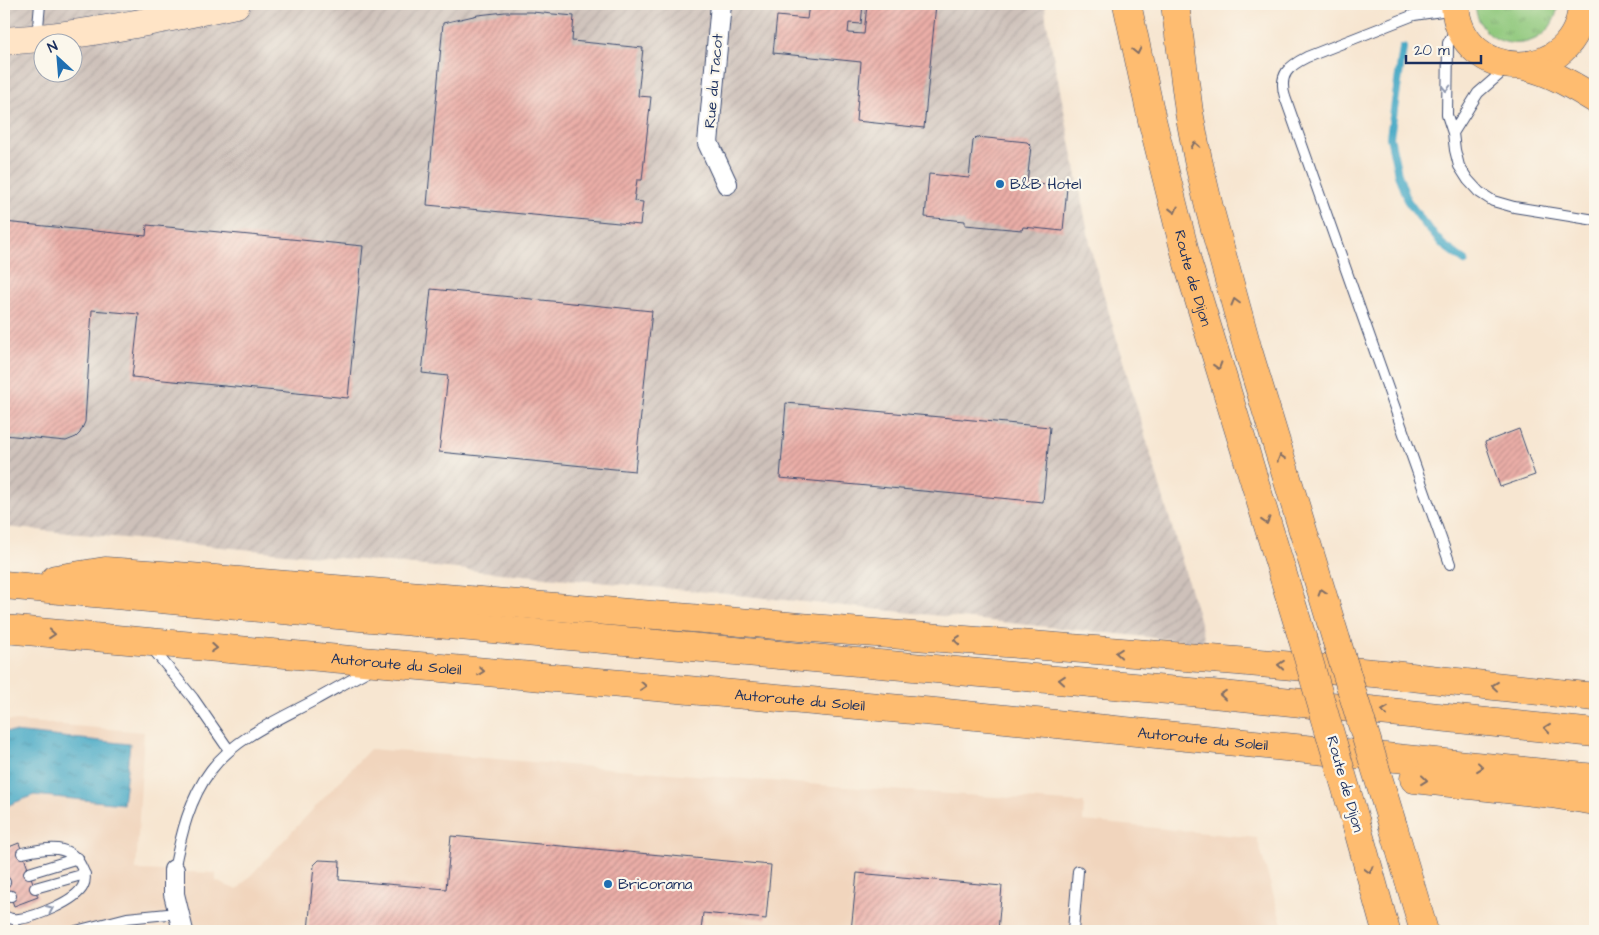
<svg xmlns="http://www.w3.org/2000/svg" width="1599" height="935" font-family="'Architects Daughter',sans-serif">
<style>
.built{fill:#f1d5bd}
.industrial{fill:url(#industrial-furrows);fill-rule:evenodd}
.grass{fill:url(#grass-tufts);stroke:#557c6c}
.water{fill:url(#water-ripples);stroke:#306c92}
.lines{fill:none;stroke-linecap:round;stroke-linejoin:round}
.stream{stroke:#45a8c5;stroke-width:8}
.building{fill:url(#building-hatch)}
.service-casing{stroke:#3c4a6f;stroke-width:12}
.minor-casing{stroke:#3c4a6f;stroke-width:22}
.secondary-casing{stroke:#3c4a6f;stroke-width:29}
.primary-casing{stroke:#3c4a6f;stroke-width:29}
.motorway-casing{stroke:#3c4a6f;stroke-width:29}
.service{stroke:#fff;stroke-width:10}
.minor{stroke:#fff;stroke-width:20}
.secondary{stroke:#ffe4c6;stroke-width:28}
.primary{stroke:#febc70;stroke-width:28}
.motorway{stroke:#febc70;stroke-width:28}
.primary-bridge-casing{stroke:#3c4a6f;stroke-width:29;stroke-linecap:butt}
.primary-bridge{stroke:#febc70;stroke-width:28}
.oneway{stroke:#816e66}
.oneway2{stroke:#8d97ae}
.poi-dot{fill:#1f6fb2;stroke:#fbf7ec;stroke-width:2}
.labels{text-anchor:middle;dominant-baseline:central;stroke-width:4.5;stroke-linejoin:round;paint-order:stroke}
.street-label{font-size:15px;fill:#1b2f5e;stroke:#fbf7ec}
.poi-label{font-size:15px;fill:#1b2f5e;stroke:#fbf7ec;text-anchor:start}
</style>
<defs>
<pattern id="industrial-furrows" width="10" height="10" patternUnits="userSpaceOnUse" patternTransform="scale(1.25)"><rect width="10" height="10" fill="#cec1ba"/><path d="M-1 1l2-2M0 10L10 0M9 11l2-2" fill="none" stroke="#b0a6a2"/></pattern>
<pattern id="grass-tufts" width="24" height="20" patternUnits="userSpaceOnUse" patternTransform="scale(1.25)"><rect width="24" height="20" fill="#8fc87b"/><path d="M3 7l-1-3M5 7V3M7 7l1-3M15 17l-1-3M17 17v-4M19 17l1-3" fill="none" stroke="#74a368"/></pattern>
<pattern id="water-ripples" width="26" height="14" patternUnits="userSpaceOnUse" patternTransform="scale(1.25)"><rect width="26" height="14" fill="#45a8c5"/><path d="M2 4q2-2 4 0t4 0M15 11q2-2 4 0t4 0" fill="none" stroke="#3989a3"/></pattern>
<pattern id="building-hatch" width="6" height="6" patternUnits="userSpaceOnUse" patternTransform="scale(1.25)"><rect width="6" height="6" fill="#ebaea7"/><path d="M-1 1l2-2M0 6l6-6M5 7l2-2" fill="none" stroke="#be8e8b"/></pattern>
</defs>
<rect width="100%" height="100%" fill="#fbf7ec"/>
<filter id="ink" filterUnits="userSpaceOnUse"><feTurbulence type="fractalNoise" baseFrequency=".02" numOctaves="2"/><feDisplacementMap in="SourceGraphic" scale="10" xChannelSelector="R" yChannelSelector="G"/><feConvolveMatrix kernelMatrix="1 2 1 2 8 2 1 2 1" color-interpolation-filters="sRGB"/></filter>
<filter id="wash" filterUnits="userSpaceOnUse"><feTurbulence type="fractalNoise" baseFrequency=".0096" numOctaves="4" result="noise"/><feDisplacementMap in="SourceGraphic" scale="20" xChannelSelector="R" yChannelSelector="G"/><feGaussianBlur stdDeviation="1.12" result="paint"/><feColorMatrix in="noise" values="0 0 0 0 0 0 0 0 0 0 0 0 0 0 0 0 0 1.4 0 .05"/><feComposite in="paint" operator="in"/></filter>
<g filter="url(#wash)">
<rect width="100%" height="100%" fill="#f7e6d1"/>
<path class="built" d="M4,720l140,12 -8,138 80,3v8l21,9 133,-141 475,38 239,16 -1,18 174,17 27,93h-1280z"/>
<path class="industrial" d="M4,4h1041l1,15 47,239 113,385 -489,-50 -713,-66zM42,42h30v30h-30z"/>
<path class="grass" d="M1475,4h83c-5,53 -80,52 -83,0z"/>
<path class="water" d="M4,731l126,13 -7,60 -89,-9 -30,12z"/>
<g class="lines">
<path class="stream" d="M1403,48l-13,89 8,37 9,26 16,22 20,23 22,16"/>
</g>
<g id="blocks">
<path class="building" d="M809,4h54l-2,20 -12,-1 -1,10 16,1 3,-30h69l-12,124 -68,-7 5,-59 -88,-9 4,-37 30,3z
M505,12h27l42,4 -2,25 71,7 -5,48 13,1 -9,83h-5l-3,21 9,1 -3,23 -213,-20 16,-182 35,-8z
M977,137l50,5 4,4 -4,37 40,4 -4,44 -40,-4 -1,3 -57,-5v-4l-40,-4 4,-43 40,4 4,-37z
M4,222l142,14 1,-11 216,21 -15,152 -216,-21 7,-63 -47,-4 -7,112 -5,11 -4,4 -10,4 -62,-6z
M431,289l221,22 -17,160 -196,-19 9,-76 -26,-3z
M786,403l264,24 -7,75 -263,-24z
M1519,429l16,46 -35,12 -15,-45z
M451,836l320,29 -5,54 -63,-6 -2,18h-393l6,-66 5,-5 21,1 -1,19 107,9z
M19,843l19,54 -24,9 -10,-28v-29z
M857,873l145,13 -4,45h-147z"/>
</g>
</g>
<g filter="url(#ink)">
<use href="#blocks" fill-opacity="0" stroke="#3c4a6f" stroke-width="1"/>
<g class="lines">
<g class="service-casing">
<path id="service" d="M1457,27l-9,16 -1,72 6,18 2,17 4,16 9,14 11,12 14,9 21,6 81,13
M37,38l3,-34
M1453,133l25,-40 30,-26
M1450,564l-165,-467c-7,-23 4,-31 22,-40l107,-42 41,-6
M152,648l41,50 36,52
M174,870c7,-35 15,-71 37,-100 25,-33 69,-51 104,-70 20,-11 39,-22 58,-32
M29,873l49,-15
M4,882h1
M35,888l50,-14
M4,895l7,1
M4,916c4,2 10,4 15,3 16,-2 57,-18 64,-33 3,-6 2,-13 -1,-18 -12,-26 -36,-20 -60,-15
M76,931l51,-13 51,-5
M1073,931l5,-60"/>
</g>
<g class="minor-casing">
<path id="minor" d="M721,4l-13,139 19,41
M174,870v24l9,37"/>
</g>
<g class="secondary-casing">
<path id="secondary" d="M4,41c79,-5 155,-21 232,-37"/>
</g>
<g class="primary-casing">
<g id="primary">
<path id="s1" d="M1127,4l25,116 36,144 114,373"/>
<path d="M1175,4l14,108 9,48 11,47 39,143 88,289"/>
<path d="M1455,4c4,82 124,82 127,0"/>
<path d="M1356,823l30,108"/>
<path d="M1393,826l31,105"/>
</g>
</g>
<g class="motorway-casing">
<g id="motorway">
<path d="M1594,4l1,1"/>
<path d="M1524,66c29,7 46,18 71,33"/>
<path d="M55,579l50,-8 86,6 633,52 413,32 147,13 211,23"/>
<path d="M4,585l1219,110 372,38"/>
<path id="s2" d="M4,629l942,84 649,65"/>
<path d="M1414,779l137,15 44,7"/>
</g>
</g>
<use href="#service" class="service"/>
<use href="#minor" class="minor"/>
<use href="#secondary" class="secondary"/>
<use href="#primary" class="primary"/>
<use href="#motorway" class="motorway"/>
<g class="primary-bridge-casing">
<path id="primary-bridge" d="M1302,637l54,186
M1336,639l57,187"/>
</g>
<use href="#primary-bridge" class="primary-bridge"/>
</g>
<defs><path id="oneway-chevron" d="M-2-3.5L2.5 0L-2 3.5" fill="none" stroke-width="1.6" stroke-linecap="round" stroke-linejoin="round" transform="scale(1.25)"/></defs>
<g class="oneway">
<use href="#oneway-chevron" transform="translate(1137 51) rotate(78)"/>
<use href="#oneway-chevron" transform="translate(1195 145) rotate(-100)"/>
<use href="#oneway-chevron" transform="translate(1174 210) rotate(76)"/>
<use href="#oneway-chevron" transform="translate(1235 302) rotate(-105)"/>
<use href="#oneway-chevron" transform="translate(1218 366) rotate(73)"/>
<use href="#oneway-chevron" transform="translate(1281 458) rotate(-107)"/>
<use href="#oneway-chevron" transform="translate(1266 521) rotate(73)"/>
<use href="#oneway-chevron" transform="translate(1322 592) rotate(-107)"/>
<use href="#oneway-chevron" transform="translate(52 634) rotate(5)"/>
<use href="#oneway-chevron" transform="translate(957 640) rotate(-175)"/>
<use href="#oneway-chevron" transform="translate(214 648) rotate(5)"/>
<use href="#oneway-chevron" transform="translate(1119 653) rotate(-175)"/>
<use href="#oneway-chevron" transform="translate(1281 665) rotate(-175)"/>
<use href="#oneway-chevron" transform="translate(481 671) rotate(5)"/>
<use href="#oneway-chevron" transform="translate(1062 680) rotate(-175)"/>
<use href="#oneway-chevron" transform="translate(643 686) rotate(5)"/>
<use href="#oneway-chevron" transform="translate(1495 686) rotate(-174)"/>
<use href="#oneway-chevron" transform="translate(1223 695) rotate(-175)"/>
<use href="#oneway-chevron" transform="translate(1385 711) rotate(-174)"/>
<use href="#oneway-chevron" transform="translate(1547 728) rotate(-174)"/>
<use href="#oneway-chevron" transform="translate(1480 767) rotate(6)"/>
<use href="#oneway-chevron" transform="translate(1424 780) rotate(6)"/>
<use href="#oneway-chevron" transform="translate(1369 870) rotate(74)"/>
</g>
<g class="oneway2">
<use href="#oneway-chevron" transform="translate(1446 88) rotate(90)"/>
<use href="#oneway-chevron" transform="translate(50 909) rotate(-25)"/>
</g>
</g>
<g class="poi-dot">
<circle cx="1000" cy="184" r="5"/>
<circle cx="608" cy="884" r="5"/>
</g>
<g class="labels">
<g class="street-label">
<text transform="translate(714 81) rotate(-85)">Rue du Tacot</text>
<text stroke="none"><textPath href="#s1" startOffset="282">Route de Dijon</textPath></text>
<text stroke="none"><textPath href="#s2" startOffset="394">Autoroute du Soleil</textPath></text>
<text stroke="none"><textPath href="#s2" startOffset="799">Autoroute du Soleil</textPath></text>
<text stroke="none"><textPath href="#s2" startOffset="1204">Autoroute du Soleil</textPath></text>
<text transform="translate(1345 784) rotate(74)">Route de Dijon</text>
</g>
<g class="poi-label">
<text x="1010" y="184">B&amp;B Hotel</text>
<text x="618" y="884">Bricorama</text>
</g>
</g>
<rect width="1599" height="935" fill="none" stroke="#fbf7ec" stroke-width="20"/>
<g transform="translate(58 58) rotate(334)"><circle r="24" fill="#fbf7ec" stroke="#a1a7b3"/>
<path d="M0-4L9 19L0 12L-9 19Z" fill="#1f6fb2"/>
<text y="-8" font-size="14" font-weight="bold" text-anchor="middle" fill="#1b2f5e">N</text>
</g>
<path d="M1406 55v8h75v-8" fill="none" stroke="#1b2f5e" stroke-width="2.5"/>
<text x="1414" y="55" font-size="15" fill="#1b2f5e" stroke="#fbf7ec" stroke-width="4" paint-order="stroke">20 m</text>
</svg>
